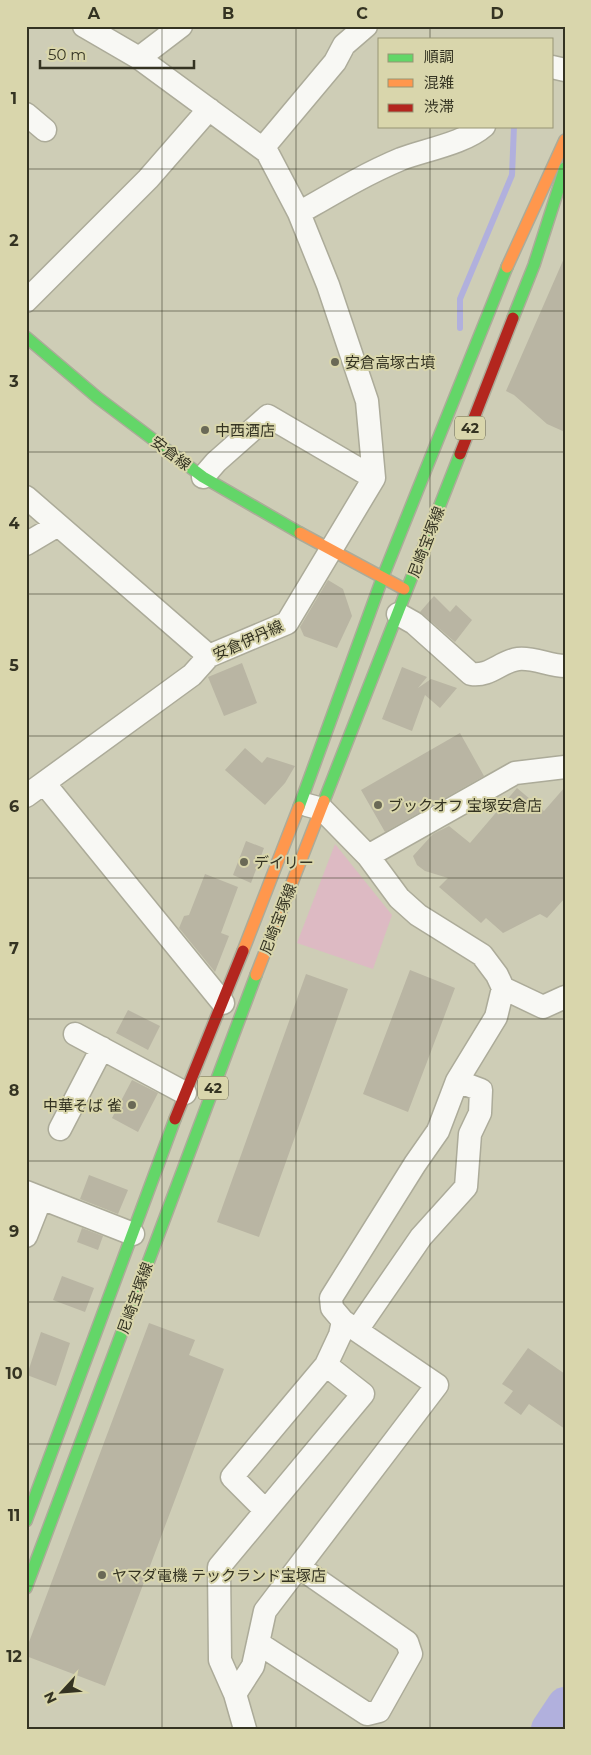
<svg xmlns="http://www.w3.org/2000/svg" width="591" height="1755" font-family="Montserrat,'Noto Sans JP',sans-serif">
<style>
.green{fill:#ddbac3}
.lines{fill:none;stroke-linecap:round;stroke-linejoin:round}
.stream{stroke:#b1b0dd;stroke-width:6}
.river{stroke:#b1b0dd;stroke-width:36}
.building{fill:#b9b5a3}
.street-casing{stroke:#acab99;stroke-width:25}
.fast-casing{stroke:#acab99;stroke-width:14}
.slow-casing{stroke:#acab99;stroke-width:14}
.jam-casing{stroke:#acab99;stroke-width:14}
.street{stroke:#f8f8f4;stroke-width:22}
.fast{stroke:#63d668;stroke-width:11}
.slow{stroke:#ff974d;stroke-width:11}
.jam{stroke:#b3261e;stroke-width:11}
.grid{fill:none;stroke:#343322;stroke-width:1;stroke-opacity:0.55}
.poi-dot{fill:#6a6956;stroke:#d9d6ac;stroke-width:2}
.labels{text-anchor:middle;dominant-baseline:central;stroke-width:4;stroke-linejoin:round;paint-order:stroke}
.shield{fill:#d9d6ac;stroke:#66644b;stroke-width:1}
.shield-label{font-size:14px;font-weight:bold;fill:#343322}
.poi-label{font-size:15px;fill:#343322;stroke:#d9d6ac;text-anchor:start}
.street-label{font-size:15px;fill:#343322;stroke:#d9d6ac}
.neatline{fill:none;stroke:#343322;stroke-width:2}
.grid-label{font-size:16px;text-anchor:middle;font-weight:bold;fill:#343322}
</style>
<rect width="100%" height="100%" fill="#cecdb6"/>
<path class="green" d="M335,844l57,71 -19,54 -76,-26z"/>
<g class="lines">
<path class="stream" d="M460,328v-29l52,-124 2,-49"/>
<path class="river" d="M549,1729l16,-24"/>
</g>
<path class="building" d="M565,256v176l-18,-8 -33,-29 -8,-4z
M328,580l15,9 9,27 -15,32 -33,-12 -4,-9z
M434,596l16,16 6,-7 16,15 -17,22 -35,-30z
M242,663l15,40 -33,13 -16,-39z
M402,667l25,10 -9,11 13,-9 26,9 -17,20 -15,-13 -13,36 -30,-12z
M460,733l24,43 -99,56 -24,-42z
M245,748l17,15 5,-6 28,9 -10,17 -20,22 -40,-35z
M565,787v111l-18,20 -7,-4 -37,19 -17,-15 -5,5 -42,-36 9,-9 -23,-7 -8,-6 -4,-9 20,-22 16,-8 21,17 47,-55 27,23z
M246,841l18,7 -13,35 -18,-8z
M205,874l33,13 -17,46 8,3 -14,36 -36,-44 5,-12 5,-1z
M410,970l45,18 -47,124 -45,-18z
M306,974l42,15 -89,248 -42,-15z
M128,1010l32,16 -12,24 -32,-17z
M132,1080l26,13 -20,39 -26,-14z
M89,1175l39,15 -10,24 -38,-15z
M82,1228l21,8 -5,14 -21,-8z
M62,1276l32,12 -9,24 -32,-12z
M149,1323l46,17 -6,15 35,14 -119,317 -79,-30v-6z
M41,1332l29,11 -14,43 -29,-11z
M528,1348l37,26v55l-36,-25 -8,11 -17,-12 9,-12 -11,-7z"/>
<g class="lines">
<g class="street-casing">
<path id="street" d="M139,58l42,-32
M552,67l13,3
M26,114l19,16
M263,148l72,-86 9,-17 22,-19
M299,213c33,-19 66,-39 102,-54 24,-9 64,-16 83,-33
M26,301l122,-122 61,-70
M203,477l13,-15 52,-46 106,62
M26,497l183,159
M26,544l32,-19
M398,614l16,9 57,51c19,3 30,-13 47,-15 15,-2 32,7 47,7
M44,783l179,220
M26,796l166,-121 17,-19 78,-33 87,-145 -7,-77 -39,-116 -29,-72 -32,-61 -128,-94 -55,-32
M307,805l15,4 46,47 31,42 19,17 64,40 15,20 6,13 40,19 22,-10
M368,856l147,-83 50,-6
M75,1034l110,59
M60,1129l42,-81
M26,1192l107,42
M26,1236l15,-38
M357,1330l64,-93 45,-50 4,-53 10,-21 1,-23 -24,-9 39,-64 7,-29
M265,1510l-33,-33 94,-112
M258,1643l109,71 12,-3 32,-57 -4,-12 -108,-75
M235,1694l-15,-34 -1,-93 144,-173 -37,-29 14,-30 3,-14
M245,1729l-10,-35 18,-28 12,-55 172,-226 -94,-64 -11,-13 -1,-10 84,-134 23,-33 19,-50"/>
</g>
<g class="fast-casing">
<path id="fast" d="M513,318l21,-53 31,-97
M26,337l72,61 105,79 97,56
M324,801l136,-347
M299,807l83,-228 125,-312
M26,1521l149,-402
M26,1588l230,-613"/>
</g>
<g class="slow-casing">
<path id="slow" d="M507,267l58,-127
M300,533l104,56
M243,951l56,-144
M256,975l68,-174"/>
</g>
<g class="jam-casing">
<path id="jam" d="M460,454l53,-136
M175,1119l68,-168"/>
</g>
<use href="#street" class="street"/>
<use href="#fast" class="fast"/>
<use href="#slow" class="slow"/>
<use href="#jam" class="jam"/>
</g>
<path class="grid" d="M162,26v1703M296,26v1703M430,26v13M430,126v1603M26,169h539M26,311h539M26,452h539M26,594h539M26,736h539M26,878h539M26,1019h539M26,1161h539M26,1302h539M26,1444h539M26,1586h539"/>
<g class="poi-dot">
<circle cx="335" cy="362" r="5"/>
<circle cx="205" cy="430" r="5"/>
<circle cx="378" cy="805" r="5"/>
<circle cx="244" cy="862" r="5"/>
<circle cx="132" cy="1105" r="5"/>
<circle cx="102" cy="1575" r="5"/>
</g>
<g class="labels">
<g class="shield">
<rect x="455" y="416.5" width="30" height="23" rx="4"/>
<rect x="198" y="1076.5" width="30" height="23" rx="4"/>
</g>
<g class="shield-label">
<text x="470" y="428">42</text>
<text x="213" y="1088">42</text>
</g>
<g class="poi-label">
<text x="345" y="362">安倉高塚古墳</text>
<text x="215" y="430">中西酒店</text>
<text x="388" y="805">ブックオフ 宝塚安倉店</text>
<text x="254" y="862">デイリー</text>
<text x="122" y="1105" text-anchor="end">中華そば 雀</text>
<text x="112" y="1575">ヤマダ電機 テックランド宝塚店</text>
</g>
<g class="street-label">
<text transform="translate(171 453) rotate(37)">安倉線</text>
<text transform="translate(426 542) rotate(-69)">尼崎宝塚線</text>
<text transform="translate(248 640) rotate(-24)">安倉伊丹線</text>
<text transform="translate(278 919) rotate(-69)">尼崎宝塚線</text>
<text transform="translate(135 1298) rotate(-70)">尼崎宝塚線</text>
</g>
</g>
<rect width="591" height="1755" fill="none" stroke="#d9d6ac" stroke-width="55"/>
<rect x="378" y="38" width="175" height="90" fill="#d9d6ac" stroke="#979575"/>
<rect x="388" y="54" width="25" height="8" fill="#63d668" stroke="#979575"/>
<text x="424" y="62" font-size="15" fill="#343322">順調</text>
<rect x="388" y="79" width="25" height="8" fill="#ff974d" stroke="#979575"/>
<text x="424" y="88" font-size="15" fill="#343322">混雑</text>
<rect x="388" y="104" width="25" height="8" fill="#b3261e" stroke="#979575"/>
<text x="424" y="112" font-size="15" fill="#343322">渋滞</text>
<g transform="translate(62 1692) rotate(244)" stroke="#d9d6ac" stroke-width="4" paint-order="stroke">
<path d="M0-4L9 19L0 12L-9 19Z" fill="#343322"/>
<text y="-8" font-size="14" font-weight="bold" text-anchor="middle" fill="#343322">N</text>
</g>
<path d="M40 60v8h154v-8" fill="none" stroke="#343322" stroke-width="2.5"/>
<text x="48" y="60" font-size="15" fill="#343322" stroke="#d9d6ac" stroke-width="4" paint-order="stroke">50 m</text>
<rect x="28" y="28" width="536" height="1700" class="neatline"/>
<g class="grid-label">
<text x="94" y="19">A</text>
<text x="228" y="19">B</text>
<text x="362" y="19">C</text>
<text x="497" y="19">D</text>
<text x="14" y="104">1</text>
<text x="14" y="246">2</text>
<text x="14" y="387">3</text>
<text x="14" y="529">4</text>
<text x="14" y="671">5</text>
<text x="14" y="812">6</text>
<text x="14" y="954">7</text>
<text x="14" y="1096">8</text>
<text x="14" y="1237">9</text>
<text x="14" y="1379">10</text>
<text x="14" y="1521">11</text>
<text x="14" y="1662">12</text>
</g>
</svg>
